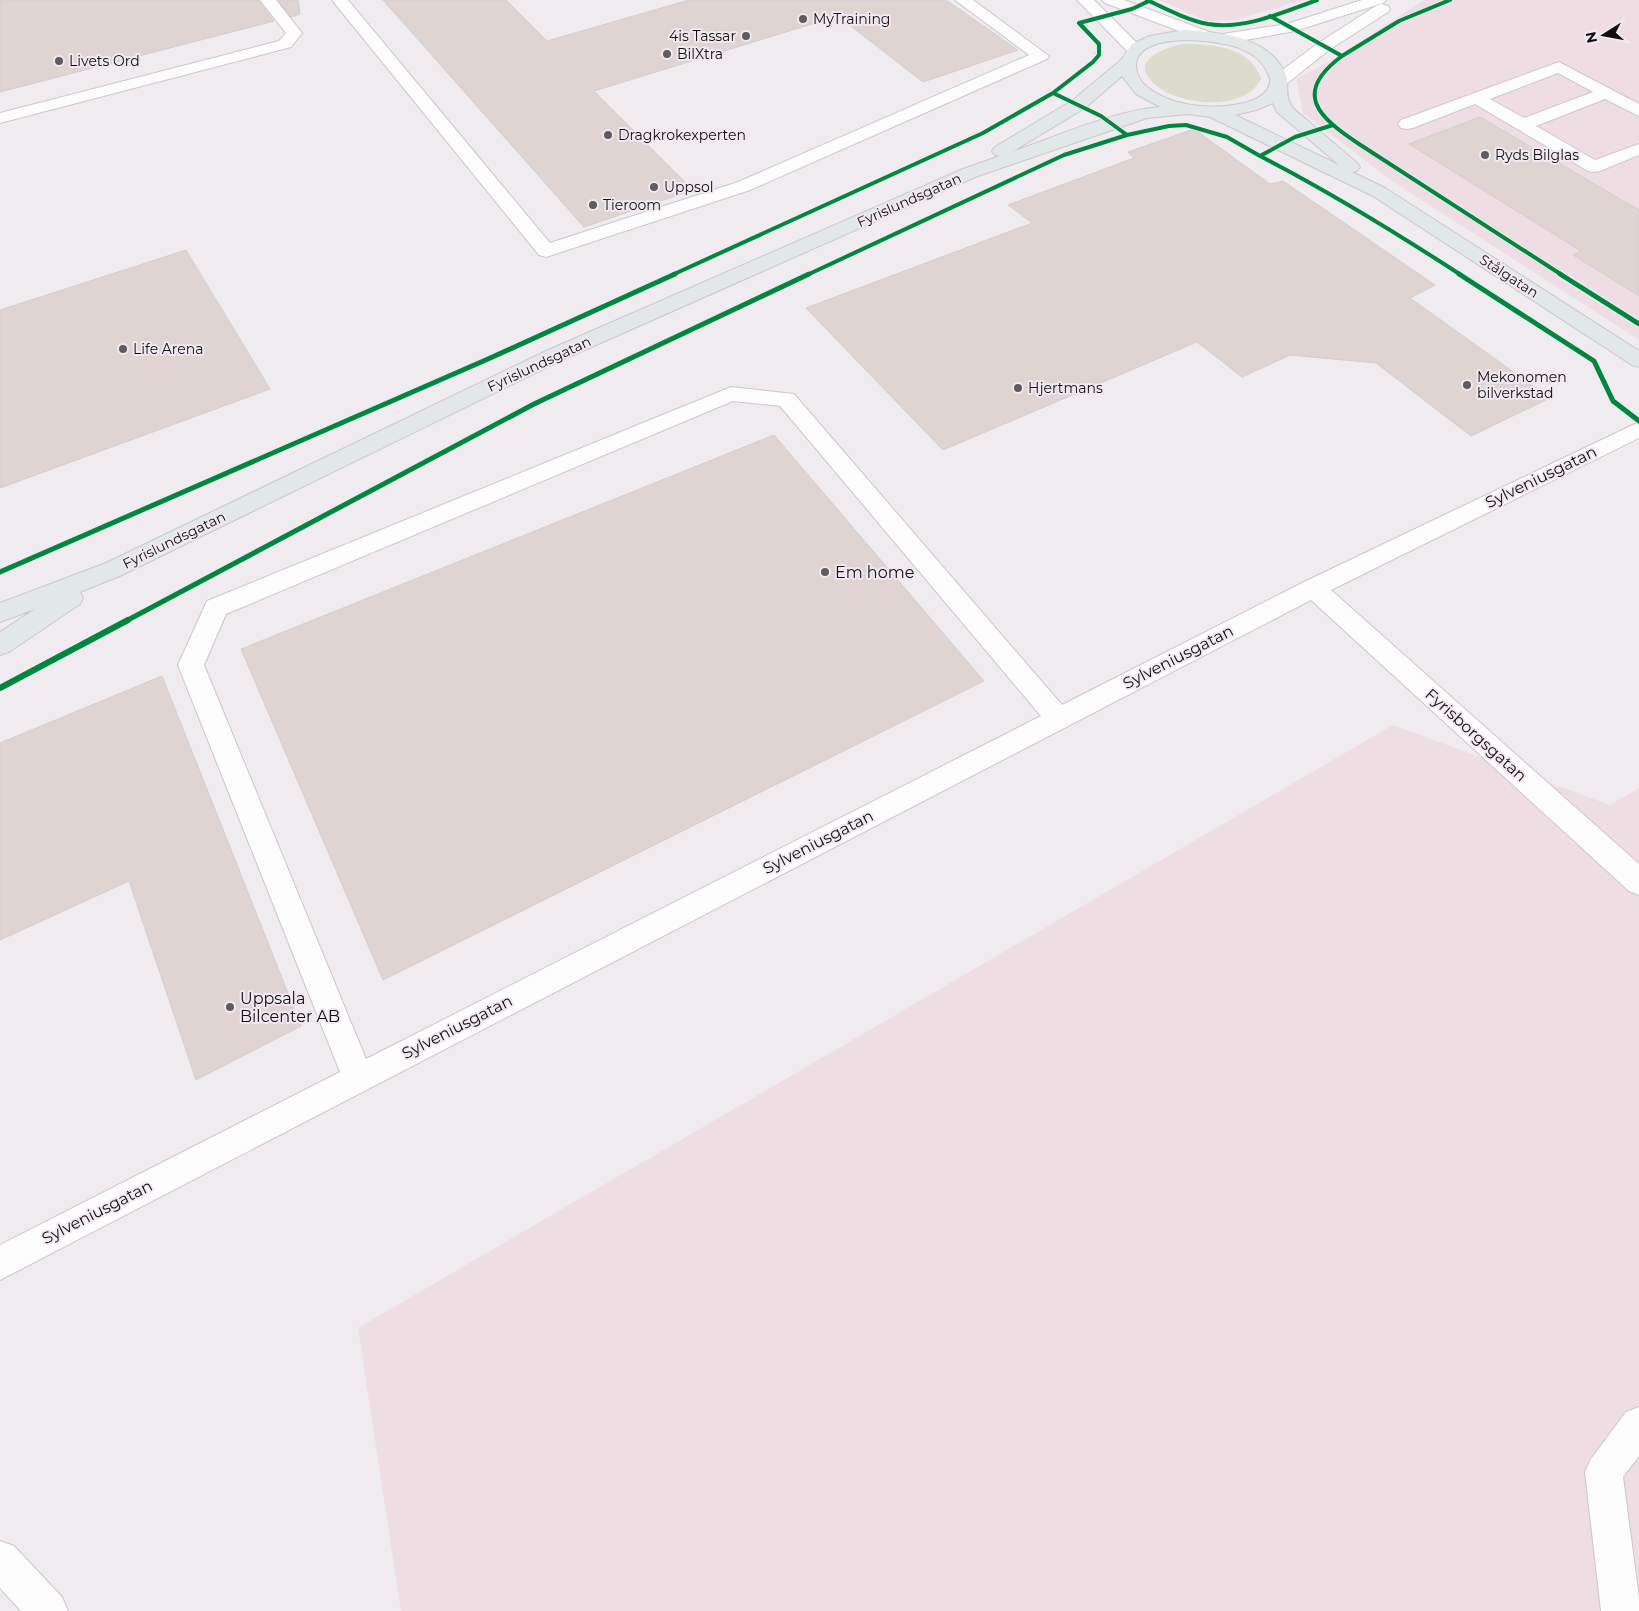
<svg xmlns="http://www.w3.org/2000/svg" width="1639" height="1611" font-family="Montserrat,sans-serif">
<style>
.commercial{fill:#eedee4}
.green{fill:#dbdccc}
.building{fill:#e0d4d3;stroke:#d2cecf}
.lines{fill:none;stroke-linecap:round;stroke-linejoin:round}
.minor-casing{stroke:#cac7ca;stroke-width:2}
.major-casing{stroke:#cac8ca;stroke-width:2}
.minor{fill:#fdfcfd;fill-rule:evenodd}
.major{fill:#e1e8e7;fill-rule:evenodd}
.cycleway-far2-casing{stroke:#f1e9f1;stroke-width:5.5}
.cycleway-far1-casing{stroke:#f1e9f1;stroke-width:8}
.cycleway-casing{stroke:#f1e9f1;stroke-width:9}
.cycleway-far2{stroke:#00873e;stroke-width:4}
.cycleway-far1{stroke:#00873e;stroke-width:5}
.cycleway{stroke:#00873e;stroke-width:6}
.poi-dot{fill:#5f5b5e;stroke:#f1e9f1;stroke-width:2}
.labels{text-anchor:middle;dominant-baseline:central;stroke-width:4;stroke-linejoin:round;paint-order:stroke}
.far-poi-label{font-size:14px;fill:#110e10;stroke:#f1e9f1;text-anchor:start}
.far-street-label{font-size:14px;fill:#110e10;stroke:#f1e9f1}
.street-label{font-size:16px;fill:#110e10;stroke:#f1e9f1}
.poi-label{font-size:16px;fill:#110e10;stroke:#f1e9f1;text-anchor:start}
</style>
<rect width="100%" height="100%" fill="#efebef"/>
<path class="commercial" d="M1159,0h145l-70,20 -27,1z
M1424,0h215v340l-247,-159 -89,-68 -7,-34 36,-19z
M1393,725l217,80 29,-17v823h-1238l-43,-283z"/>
<path class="green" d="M1183,44c29,0 67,3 78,34 -14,34 -80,28 -104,8 -30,-24 5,-38 26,-42z"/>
<path class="building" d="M0,0h258l16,21 -274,71z
M278,0h20l2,14 -9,3z
M383,0h123l41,41 142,-41h257l72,50 -95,32 -85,-66 -244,75 99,99 -109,37z
M1480,117l159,93v86l-66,-41 8,-4 -172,-107z
M1194,129l76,55 13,-3 152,104 -25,13 140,100 -79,38 -95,-73 -86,-8 -48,22 -45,-35 -254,108 -137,-142 226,-85 -24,-18 126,-47 -6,-6z
M186,250l84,139 -270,99v-178z
M774,435l210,246 -601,299 -142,-331z
M162,676l139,350 -105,54 -67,-199 -129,59v-197z"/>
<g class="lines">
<g class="minor-casing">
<path id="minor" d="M260,0h16l26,33 -11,14 -291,76v-10l279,-72 7,-8z
M332,0h16l202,243 188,-61 291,-127 -74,-55h18l76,56 -2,3 -297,131 -204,67 -7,-2z
M1077,0h17l47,47 2,3 -2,3h-12z
M1102,0h22l88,33 2,3 -2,3h-12l-95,-36z
M1362,0h24l-3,3 -88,28 -72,13 -6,-2 -2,-3 2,-3 6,-2 64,-10z
M1382,4l6,2 2,3 -2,3 -59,38 -44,35h-12l-2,-4 2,-4 44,-33 59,-38z
M1559,62l80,42v12l-34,-17 -69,27 59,34 44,-16v11l-39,16 -6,1 -6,-1 -113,-67 -62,24 -6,1 -6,-1 -3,-4 3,-4zM1558,73l35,19 -69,26 -34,-19z
M731,387l63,7 268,311 242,-123 335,-160v16l-308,152 308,274v31l-10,-4 -318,-291 -1311,680v-35l340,-173 -162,-407 29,-64zM733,401l47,5 261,310 -675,343 -162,-394 22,-51z
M1639,1407v49l-16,21 16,121v13h-38l-16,-139 6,-13 35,-47z
M0,1541l14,5 48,51 6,14h-47l-21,-23z"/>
</g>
<g class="major-casing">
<path id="major" d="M1184,30c35,2 84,6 101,43 5,10 -1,21 6,32 3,6 12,11 17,16 16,14 33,28 49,42l3,4 -3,4 -5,1 33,16 254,163v16l-7,-2 -259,-169 -163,-79 -22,-3 -41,4 -172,59 -415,184 -438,214 -42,17 3,6 -3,6 -71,48 -9,3v-23l35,-23 -35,13v-19l106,-40 440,-212 417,-182 37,-13 -5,-1 -3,-4 3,-4 78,-47 48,-40 11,-16 18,-8zM1184,40c28,1 72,3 84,34 3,5 3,9 0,14 -5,10 -19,14 -29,16 -29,6 -68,2 -92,-17 -6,-5 -10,-12 -11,-20 -1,-23 31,-26 48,-27zM1122,76l14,18 24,13c-47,4 -103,29 -148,45l73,-44zM1273,103l4,9 62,53 -104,-50 21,-5z"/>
</g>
<use href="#minor" class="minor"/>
<use href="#major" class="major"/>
<g class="cycleway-far2-casing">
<path id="cycleway-far2" d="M1147,0c19,9 40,20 61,24 37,6 75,-12 109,-24
M1270,16l72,40c-50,37 -24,61 17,88l203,131
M1342,56l57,-35 51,-21
M1053,93l48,23 26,19
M1333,125l-38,12 -35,19c70,36 135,76 201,119
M672,275l311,-142 70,-40 40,-31 6,-7v-11l-20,-21 53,-14 17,-8
M807,275l257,-120 63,-20 42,-9 17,-1 41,12 33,19"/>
</g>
<g class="cycleway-far1-casing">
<path id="cycleway-far1" d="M1459,274l135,87 19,40 26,20
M1560,274l79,50
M0,572l488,-213 187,-85
M126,621l408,-217 275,-130"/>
</g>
<g class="cycleway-casing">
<path id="cycleway" d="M0,688l128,-68"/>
</g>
<use href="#cycleway-far2" class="cycleway-far2"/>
<use href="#cycleway-far1" class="cycleway-far1"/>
<use href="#cycleway" class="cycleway"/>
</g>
<g class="poi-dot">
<circle cx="803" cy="19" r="5"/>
<circle cx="746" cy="36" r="5"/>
<circle cx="667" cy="54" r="5"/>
<circle cx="59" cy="61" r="5"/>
<circle cx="608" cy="135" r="5"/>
<circle cx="1485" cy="155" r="5"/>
<circle cx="654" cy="187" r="5"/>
<circle cx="593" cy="205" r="5"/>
<circle cx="123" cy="349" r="5"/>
<circle cx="1467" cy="385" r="5"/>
<circle cx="1018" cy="388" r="5"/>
<circle cx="825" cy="572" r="5"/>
<circle cx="230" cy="1007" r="5"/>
</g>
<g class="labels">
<g class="far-poi-label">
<text x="813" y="19">MyTraining</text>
<text x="736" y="36" text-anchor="end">4is Tassar</text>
<text x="677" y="54">BilXtra</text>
<text x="69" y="61">Livets Ord</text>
<text x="618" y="135">Dragkrokexperten</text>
<text x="1495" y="155">Ryds Bilglas</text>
<text x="664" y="187">Uppsol</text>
<text x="603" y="205">Tieroom</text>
<text x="133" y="349">Life Arena</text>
<text x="1477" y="377">Mekonomen<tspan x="1477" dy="16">bilverkstad</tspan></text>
<text x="1028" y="388">Hjertmans</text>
</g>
<g class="far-street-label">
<text transform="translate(909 200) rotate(-24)">Fyrislundsgatan</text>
<text transform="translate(1509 276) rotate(33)">Stålgatan</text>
<text transform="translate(539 364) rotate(-25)">Fyrislundsgatan</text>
<text transform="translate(174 540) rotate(-26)">Fyrislundsgatan</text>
</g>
<g class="street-label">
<text transform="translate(1541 477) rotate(-26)">Sylveniusgatan</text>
<text transform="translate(1178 657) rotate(-27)">Sylveniusgatan</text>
<text transform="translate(1476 735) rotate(42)">Fyrisborgsgatan</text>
<text transform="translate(818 842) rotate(-27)">Sylveniusgatan</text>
<text transform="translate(457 1027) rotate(-27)">Sylveniusgatan</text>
<text transform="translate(97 1212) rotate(-27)">Sylveniusgatan</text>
</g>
<g class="poi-label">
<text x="835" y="572">Em home</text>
<text x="240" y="998">Uppsala<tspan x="240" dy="18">Bilcenter AB</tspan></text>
</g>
</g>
<g transform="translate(1604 35) rotate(259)" stroke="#f1e9f1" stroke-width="4" paint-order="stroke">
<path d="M0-4L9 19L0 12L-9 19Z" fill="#110e10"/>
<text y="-8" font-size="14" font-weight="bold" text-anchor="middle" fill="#110e10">N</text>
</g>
</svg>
